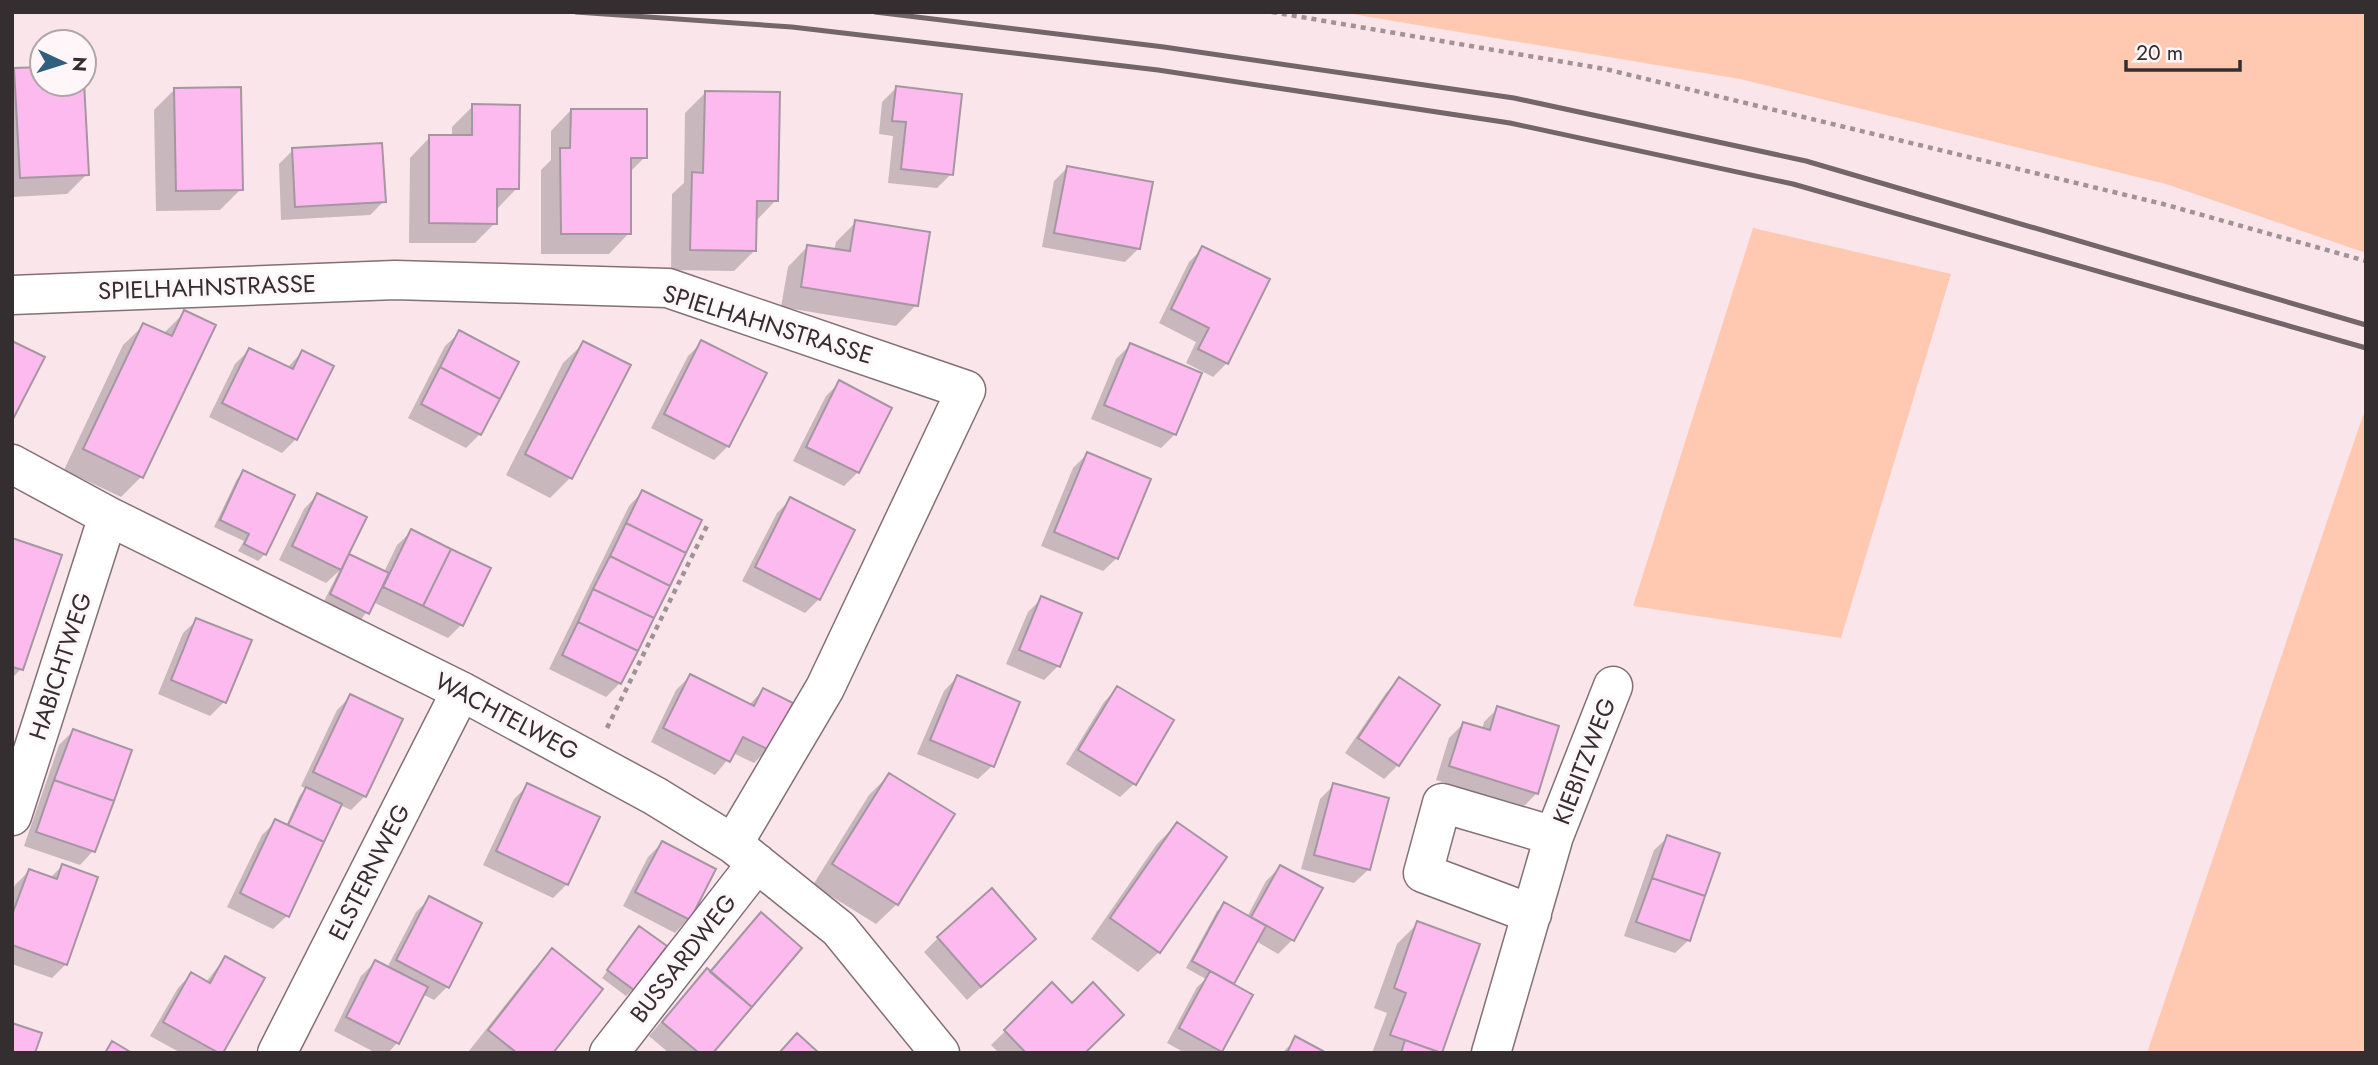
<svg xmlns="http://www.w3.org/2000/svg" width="2378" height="1065" font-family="Jost,sans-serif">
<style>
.green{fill:#fec8b1}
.shadow{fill:#0003}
.building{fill:#fdbaef;stroke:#a596a1;stroke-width:2}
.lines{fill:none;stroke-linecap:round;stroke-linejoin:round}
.minor-casing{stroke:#827076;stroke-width:41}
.path{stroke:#a09296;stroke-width:4.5;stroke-dasharray:5 5;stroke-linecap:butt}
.minor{stroke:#fff;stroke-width:38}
.rail{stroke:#72666a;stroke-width:5}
.labels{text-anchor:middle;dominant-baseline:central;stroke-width:6;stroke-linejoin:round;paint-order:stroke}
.street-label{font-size:24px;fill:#352e30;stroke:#fff6f9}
</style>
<rect width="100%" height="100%" fill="#fae5eb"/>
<path class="green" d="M1340,12h1026v241l-200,-69 -426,-105z
M1753,228l198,46 -110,364 -208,-32z
M2366,408v645h-219l212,-626z"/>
<path class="shadow" d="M42,68v16l45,90 -20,20 -55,3v-125z
M896,88l55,86 -14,14 -49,-5 5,-47 -14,-2 3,-32z
M174,90l67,99 -21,21 -64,1 -2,-101z
M705,93l71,107 -21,22v28l-21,21 -63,-1 1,-76 12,-11 1,-70z
M473,106l44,82 -20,21 -2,14 -20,20h-66l1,-85 20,-21h22v-10z
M571,110l74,47 -16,16v60l-20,21h-68v-84l10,-10v-29z
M293,150l91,51 -14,14 -89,5 -2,-56z
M1068,167l70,82 -13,13 -83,-15 12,-66z
M856,222l60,83 -20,21 -115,-19 7,-40 20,-21 26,5 2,-9z
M1203,248l24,115 -14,14 -27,-14 10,-21 -37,-19 30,-61z
M185,312l-44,165 -20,20 -57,-27 59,-125 21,-20 19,9z
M459,333l21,101 -14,14 -58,-30 37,-72z
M702,342l26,104 -14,14 -63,-32 37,-72z
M584,343l-14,135 -20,20 -44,-23 57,-112z
M1130,345l45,89 -14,14 -70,-29 25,-60z
M249,350l38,18 15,-16 -6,87 -14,14 -73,-36 26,-53z
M839,383l51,25 -32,64 -14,14 -51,-25 33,-65z
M1087,454l30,104 -14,13 -62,-25 32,-78z
M244,472l21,82 -7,7 -20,-10 6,-10 -30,-14 23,-48z
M642,492l-22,191 -14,14 -57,-28 80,-163z
M317,495l30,60 37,17 13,-27 14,-13 50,93 -13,13 -75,-36 -12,18 -37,-19 15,-30 -13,12 -47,-23 25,-51z
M791,499l28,100 -14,14 -63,-32 35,-68z
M12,540l9,129 -9,9z
M1042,598l38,16 -22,52 -14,14 -38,-16 22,-52z
M197,620l27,82 -14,14 -52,-22 25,-61z
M690,676l60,28 13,-14 5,59 -14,14 -21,-10 -18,22 -64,-33 25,-52z
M957,677l35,89 -14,13 -61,-25 27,-63z
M1400,679l-2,86 -14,14 -39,-26 41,-60z
M1117,688l17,96 -14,13 -54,-33 38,-62z
M351,696l14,100 -14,14 -11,-5 -53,111 -14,13 -46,-22 35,-72 14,-14 10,5 14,-31 6,-6 -5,-3 36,-76z
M1498,708l39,85 -14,14 -87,-27 13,-42 14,-14 19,6 2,-8z
M73,731l20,120 -13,14 -56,-19 35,-101z
M889,775l8,129 -21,20 -63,-39 56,-90z
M528,785l39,99 -14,14 -70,-33 31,-66z
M1334,785l53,14 -19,71 -14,13 -53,-14 19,-70z
M1177,824l-18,128 -21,20 -47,-33 66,-95z
M1668,837l21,103 -14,13 -51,-17 30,-86z
M662,843l26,76 -13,14 -52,-27 25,-49z
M62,866l4,98 -14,14 -40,-14v-71l3,-8 14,-14 21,7z
M1280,867l12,73 -14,14 -22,-13 -25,44 -10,66 -36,2 -18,-10 30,-56 9,-8 -20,-11 31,-57 7,-6 23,12 19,-36z
M430,898l18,88 -14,14 -12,-6 -25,49 -9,10h-12l-42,-22 27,-55 14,-14 12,6 29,-56z
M761,915l-50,138h-42l-20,-17 44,-51 14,-14 2,2z
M1418,923l60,22 -38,108h-68l15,-40 -13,-5 23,-64z
M633,935v54l-7,7 -24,-18z
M938,938l82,14 -53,48 -43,-48z
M552,951l-1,102 -82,-2 63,-80z
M225,958l-4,95h-40l-31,-17 28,-48 13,-14 15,8z
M1052,985l31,68h-84l-8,-8z
M1296,1039l24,14h-38z"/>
<path class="building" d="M42,67v17l42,-2 5,93 -69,3 -6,-110z
M896,86l66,8 -9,81 -52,-6 5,-47 -14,-1z
M241,87l2,103 -67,1 -2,-103z
M705,91l75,1 -2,109h-21l-1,50 -66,-1 2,-78 11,1z
M472,104l48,1 -1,84h-22v35l-68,-1v-88h43z
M571,109h76v49h-16v76h-70l-1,-86h10z
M382,143l4,59 -91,5 -3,-59z
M1067,166l86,16 -13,67 -86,-16z
M855,220l75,12 -12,74 -117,-19 6,-42 43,6z
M1202,246l68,33 -42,85 -30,-15 11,-21 -38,-19z
M184,310l32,15 -73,153 -60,-29 60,-126 29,13z
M459,330l60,32 -19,37 -60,-32z
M701,340l66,33 -38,74 -65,-33z
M12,341l33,16 -33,64z
M583,341l48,24 -59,114 -47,-25z
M1130,343l72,30 -26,62 -72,-30z
M249,348l44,21 9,-19 32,16 -37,74 -75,-37z
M440,367l60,32 -19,36 -60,-31z
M839,380l53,28 -33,65 -53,-26z
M1087,452l64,27 -33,80 -64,-27z
M243,470l52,25 -29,60 -22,-11 5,-10 -29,-14z
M642,490l60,30 -16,33 -60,-30z
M317,493l50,24 -26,53 -49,-24z
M790,497l65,33 -35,70 -65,-33z
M626,523l60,30 -16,33 -60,-30z
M411,529l40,20 -28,57 -40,-19z
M12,538l50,17 -39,115 -11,-3z
M451,549l40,19 -28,58 -40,-20z
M349,554l40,19 -20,41 -39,-20z
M610,556l60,30 -16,32 -61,-29z
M593,589l61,29 -16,33 -60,-29z
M1041,596l41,17 -22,54 -41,-17z
M196,618l56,22 -26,63 -55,-23z
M578,622l60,29 -17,33 -59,-29z
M690,674l64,32 9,-18 30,15 -24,47 -26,-13 -13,25 -67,-34z
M957,675l63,27 -26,65 -64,-27z
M1399,677l41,28 -41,61 -41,-28z
M1117,686l57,34 -38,65 -58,-35z
M350,694l53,25 -37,78 -53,-25z
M1497,706l62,20 -21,68 -89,-28 14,-44 27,8z
M73,729l59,21 -18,51 -60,-21z
M889,773l66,41 -57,91 -66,-41z
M54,780l60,21 -19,51 -59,-20z
M527,783l73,34 -32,68 -72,-34z
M1333,783l56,15 -19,72 -56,-15z
M306,787l36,17 -18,38 -36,-17z
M275,819l49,23 -35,75 -49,-24z
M1177,822l50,35 -67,96 -50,-35z
M1667,835l53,18 -15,43 -53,-18z
M662,841l54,28 -26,51 -55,-28z
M62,864l36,13 -31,88 -55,-20v-30l17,-46 28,10z
M1280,865l43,23 -29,53 -43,-24z
M1652,878l53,18 -15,45 -54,-19z
M992,888l44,51 -55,48 -44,-50z
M429,896l53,27 -33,65 -53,-28z
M1224,902l42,24 -32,58 -42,-23z
M761,912l41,36 -50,59 -42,-35z
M1417,921l63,23 -38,109 -52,-18 16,-42 -12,-5z
M639,926l28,20 -33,44 -27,-20z
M552,948l51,41 -50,64h-36l-29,-23z
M225,956l40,22 -42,75h-4l-56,-31 28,-50 19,11z
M375,960l53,27 -29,57 -53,-27z
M707,968l45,39 -39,46h-14l-37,-31z
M1210,971l43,24 -31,57 -43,-24z
M1052,982l20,21 21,-21 31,33 -39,38h-59l-22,-23z
M12,1023l30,10 -7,20h-23z
M797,1033l22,20h-40z
M1295,1036l28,15 -1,2h-35z
M1405,1040l36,13h-40z
M112,1041l20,12h-27z"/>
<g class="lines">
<g class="minor-casing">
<path id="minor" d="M12,295l383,-15 273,8 298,102 -141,298 -92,156
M12,464l96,52 353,175 194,105 78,48 106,85 101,124
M12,816l96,-300
M1532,914l-109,-41 19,-70 112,33
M277,1053l184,-362
M609,1053l148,-190
M1491,1053l63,-217 59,-150"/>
</g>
<path class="path" d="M1272,12l333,57 558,135 203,57
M607,728l102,-206"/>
<use href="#minor" class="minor"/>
<path class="rail" d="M576,12l216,15 366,43 352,53 283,61 573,164
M875,12l289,35 350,51 292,63 560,164"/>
</g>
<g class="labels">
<g class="street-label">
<text transform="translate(207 287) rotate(-2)">SPIELHAHNSTRASSE</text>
<text transform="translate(768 324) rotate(17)">SPIELHAHNSTRASSE</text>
<text transform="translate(60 666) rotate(-72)">HABICHTWEG</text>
<text transform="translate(507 716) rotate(28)">WACHTELWEG</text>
<text transform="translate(1584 761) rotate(-69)">KIEBITZWEG</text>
<text transform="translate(369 872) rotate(-63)">ELSTERNWEG</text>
<text transform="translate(683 958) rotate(-52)">BUSSARDWEG</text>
</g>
</g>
<rect width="2378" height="1065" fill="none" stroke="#352e30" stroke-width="28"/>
<g transform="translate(63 63) rotate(94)"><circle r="33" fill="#fff6f9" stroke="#aea6a9" stroke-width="2"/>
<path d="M0-5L12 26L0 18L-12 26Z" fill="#31607f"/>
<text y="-10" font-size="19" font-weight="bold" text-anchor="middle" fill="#352e30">N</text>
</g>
<path d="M2126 60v10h114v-10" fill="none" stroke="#352e30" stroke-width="3.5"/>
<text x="2136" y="60" font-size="21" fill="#352e30" stroke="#fff6f9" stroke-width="5" paint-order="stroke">20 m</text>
</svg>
